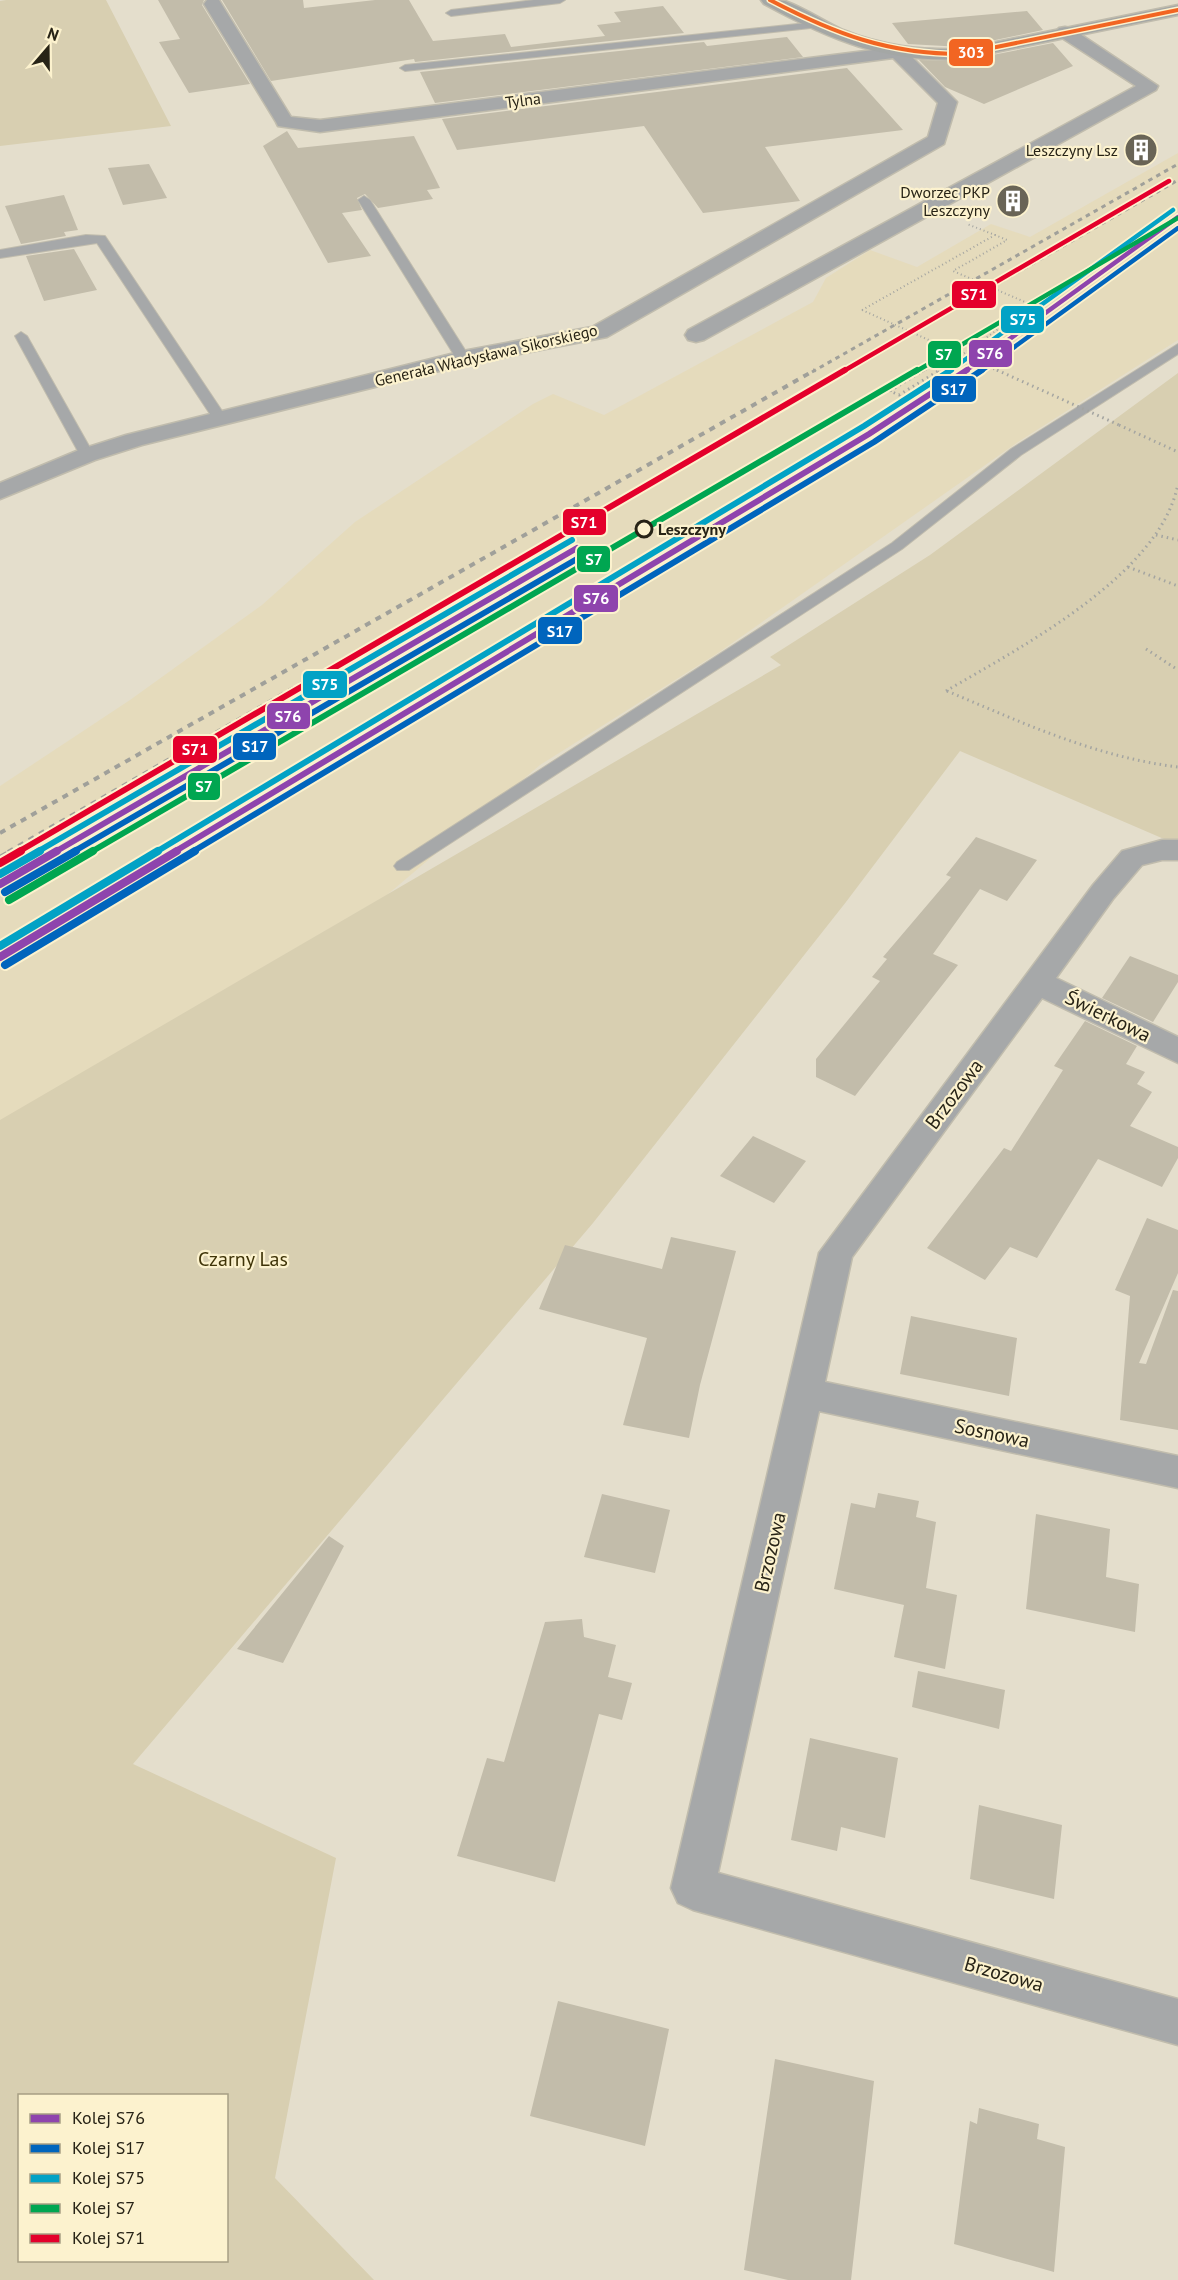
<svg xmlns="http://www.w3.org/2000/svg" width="1178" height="2280" font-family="'PT Sans',sans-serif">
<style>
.built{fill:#e5dbbc}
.green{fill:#d8cfb1;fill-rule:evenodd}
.building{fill:#c2bcaa}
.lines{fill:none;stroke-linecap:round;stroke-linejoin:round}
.lane-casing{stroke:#c0bcad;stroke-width:2}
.street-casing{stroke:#c0bcad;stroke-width:3}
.secondary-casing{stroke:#c0bcad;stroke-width:3}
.path-far1{stroke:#a4a5a1;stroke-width:2;stroke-dasharray:1 3;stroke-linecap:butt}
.path{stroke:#a4a5a1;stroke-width:3;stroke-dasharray:1.5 4;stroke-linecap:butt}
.lane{fill:#a6a8a9;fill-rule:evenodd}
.street{fill:#a6a8a9;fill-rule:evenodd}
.secondary{fill:#a4a7a5;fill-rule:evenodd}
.rail-far2{stroke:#a0a09a;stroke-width:3;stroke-dasharray:4.5 4.5;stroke-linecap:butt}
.rail-far1{stroke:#a0a09a;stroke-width:4;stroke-dasharray:6 6;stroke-linecap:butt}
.rail{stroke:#a0a09a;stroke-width:4.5;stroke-dasharray:8 8;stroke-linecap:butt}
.path-bridge-far1{stroke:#a4a5a1;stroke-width:2;stroke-dasharray:1 3;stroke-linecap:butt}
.path-bridge{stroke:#a4a5a1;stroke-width:3;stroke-dasharray:1.5 4;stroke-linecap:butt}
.bus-1-casing{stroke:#fcf2ce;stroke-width:7}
.bus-1{stroke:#f26522;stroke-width:4}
.rail-1-far2-casing{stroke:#fcf2ce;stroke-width:8}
.rail-1-far1-casing{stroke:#fcf2ce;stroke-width:10}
.rail-1-casing{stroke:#fcf2ce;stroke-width:12}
.rail-2-far2-casing{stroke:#fcf2ce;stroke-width:8}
.rail-2-far1-casing{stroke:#fcf2ce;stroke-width:10}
.rail-2-casing{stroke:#fcf2ce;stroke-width:12}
.rail-3-far2-casing{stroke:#fcf2ce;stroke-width:8}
.rail-3-far1-casing{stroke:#fcf2ce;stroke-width:10}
.rail-3-casing{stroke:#fcf2ce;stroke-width:12}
.rail-4-far2-casing{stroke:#fcf2ce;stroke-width:8}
.rail-4-far1-casing{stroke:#fcf2ce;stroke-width:10}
.rail-4-casing{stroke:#fcf2ce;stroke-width:12}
.rail-5-far2-casing{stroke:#fcf2ce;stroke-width:8}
.rail-5-far1-casing{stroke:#fcf2ce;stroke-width:10}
.rail-5-casing{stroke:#fcf2ce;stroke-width:12}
.rail-1-far2{stroke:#8e44ad;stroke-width:4.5}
.rail-1-far1{stroke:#8e44ad;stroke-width:6}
.rail-1{stroke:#8e44ad;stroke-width:8}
.rail-2-far2{stroke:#0065bd;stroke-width:4.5}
.rail-2-far1{stroke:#0065bd;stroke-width:6}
.rail-2{stroke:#0065bd;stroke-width:8}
.rail-3-far2{stroke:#02a2c5;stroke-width:4.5}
.rail-3-far1{stroke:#02a2c5;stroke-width:6}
.rail-3{stroke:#02a2c5;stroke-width:8}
.rail-4-far2{stroke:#00a651;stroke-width:4.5}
.rail-4-far1{stroke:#00a651;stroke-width:6}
.rail-4{stroke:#00a651;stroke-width:8}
.rail-5-far2{stroke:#e4002b;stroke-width:4.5}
.rail-5-far1{stroke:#e4002b;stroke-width:6}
.rail-5{stroke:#e4002b;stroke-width:8}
.stop-dot{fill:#fcf2ce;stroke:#272316;stroke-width:3}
.labels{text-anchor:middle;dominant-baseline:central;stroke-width:4.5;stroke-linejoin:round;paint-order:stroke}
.far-street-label{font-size:16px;fill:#272316;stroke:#fcf2ce}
.far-poi-label{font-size:16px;fill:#272316;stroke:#fcf2ce;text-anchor:end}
.far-stop-label{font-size:16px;font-weight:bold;fill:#272316;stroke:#fcf2ce;text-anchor:start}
.street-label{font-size:20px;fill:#272316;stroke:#fcf2ce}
.park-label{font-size:20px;fill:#3e3307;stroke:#fcf2ce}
.line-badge{stroke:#fcf2ce;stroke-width:2}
.badge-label{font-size:16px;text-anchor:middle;font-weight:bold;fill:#fff}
</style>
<rect width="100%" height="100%" fill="#e4decc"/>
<path class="built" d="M1178,153v187l-160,102 -300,211 -178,112 -153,130 -266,155 -121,73v-337l130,-86 132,-95 93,-83 178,-118 20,-10 51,21 209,-113 13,-24 44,-28 47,17 74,-43 39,13z"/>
<path class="green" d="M6,0h100l65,126 -171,20v-145z
M1178,373v466h-14l-204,-88 -114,151 -253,321 -460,541 203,94 -61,320 99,102h-374v-1160l781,-455 -11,-8 160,-102zM20,2096h206v164h-206z"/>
<path class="building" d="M158,0h46l-2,5 48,79 -61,9 -30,-51 21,-3z
M222,0h81l1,8 71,-8h34l24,41 72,-7 6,13 94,-11 -8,-11 24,-3 -7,-10 49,-6 21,27 -269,29 -1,-3 -143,22z
M1027,11l16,19 -81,17 -54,-3 -16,-21z
M787,37l16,20 -368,46 -15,-31 284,-30 3,4z
M1053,43l20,23 -89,38 -39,-17 -26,-27 43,1z
M847,68l56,62 -138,17 35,54 -97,12 -59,-87 -187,24 -15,-31z
M287,131l11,17 116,-12 26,52 -13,2 6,9 -55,9 -13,-14 -8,4 5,12 -20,3 29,43 -43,7 -65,-117z
M149,164l18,34 -44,7 -15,-37z
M64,195l14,35 -14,2 2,4 -45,8 -16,-38z
M74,249l23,41 -53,11 -18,-45z
M976,837l61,23 -30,41 -27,-12 -47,65 25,11 -103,131 -39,-19v-18l64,-78 -8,-4 15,-18 -4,-2 68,-80 -5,-2z
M1130,956l48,19v7l-25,40 -51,-24z
M1085,1021l52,25 -11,18 19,8 -8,12 15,8 -22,34 48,21v11l-16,29 -64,-28 -61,99 -27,-11 -25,33 -58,-32 77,-100 7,3 52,-81 -9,-4z
M753,1136l53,25 -32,42 -54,-27z
M1147,1218l31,12v43l-39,90 7,1 27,-74 5,1v139l-58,-10 10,-124 -15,-6z
M671,1237l65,14 -36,134 -11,53 -66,-13 24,-87 -108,-29 26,-64 97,24z
M911,1316l106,22 -8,58 -109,-22z
M878,1493l41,8 -3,16 20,5 -10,66 31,7 -12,74 -51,-12 10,-52 -70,-16 17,-86 24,5z
M602,1494l68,16 -15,63 -71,-16z
M1036,1514l74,15 -4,48 33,7 -4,48 -109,-23z
M329,1536l15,10 -61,117 -46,-14z
M582,1619l2,18 32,8 -8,32 24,6 -10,37 -23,-6 -44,168 -98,-26 30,-98 17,4 41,-140z
M918,1671l87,19 -6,39 -87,-22z
M810,1738l88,20 -13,80 -44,-11 -4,24 -46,-11z
M979,1805l83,20 -8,74 -84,-20z
M558,2001l111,28 -24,117 -115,-30z
M775,2059l99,22 -23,199h-63l-44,-10z
M979,2108l60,16 -2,15 28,8 -11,125 -100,-28 16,-123 7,3z"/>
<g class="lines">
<g class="lane-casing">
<path id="lane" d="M534,0h31l-5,3 -109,13 -5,-3 5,-3z
M816,22l4,1v4l-415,44 -5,-3 5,-3z
M364,196l6,4 100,158 -2,3 -5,1 -7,-4 -98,-158z
M86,235l19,1 121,181 -2,3h-10l-117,-177 -97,15v-8z
M21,332l6,4 67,119 -2,3h-10l-2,-3 -65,-119z
M1178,344v10l-157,101 -119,94 -493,321h-12l-3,-4 3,-4 495,-319 119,-94z"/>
</g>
<g class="street-casing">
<path id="street" d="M207,0h12l72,117 29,3 577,-73 6,1 54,54 -13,42 -337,193 -144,28 -321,80 -47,15 -95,39v-16l79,-33 47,-15 337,-84 129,-24 336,-190 10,-34 -45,-45 -573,74 -42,-6 -2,-4 -72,-118z
M1065,27l6,1 87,58 -2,4 -452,250 -8,2 -8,-2 -3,-5 3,-5 448,-244 -77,-50 -3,-4 3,-4z
M1162,840h16v20h-16l-20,5 -29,34 -57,79 122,59v26l-136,-65 -190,259 -27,125 353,74v32l-359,-77 -101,462 460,126v46l-485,-135 -15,-7 -7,-15 148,-635 274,-368 29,-34z"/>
</g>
<g class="secondary-casing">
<path id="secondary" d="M761,0c7,0 17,0 24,1 20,7 38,20 58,29 39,16 77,20 119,19l216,-44v10l-216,44c-77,4 -132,-19 -198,-55z"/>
</g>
<path class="path-far1" d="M862,310l133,-75 -28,-11
M922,372l32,-20
M938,372l94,-67 -79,-34 54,-31 -12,-5"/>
<path class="path" d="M924,370l-34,21 9,4 41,-25
M1119,425l59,27
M1156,535l22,5
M1128,567l50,19
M1146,649l32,21
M946,691c75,-44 214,-116 232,-207
M947,691c76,32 149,66 231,76"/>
<use href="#lane" class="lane"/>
<use href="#street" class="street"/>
<use href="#secondary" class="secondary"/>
<path class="rail-far2" d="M812,372l366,-208
M844,372l334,-192"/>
<path class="rail-far1" d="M0,833l815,-463
M8,852l839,-482"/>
<path class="rail" d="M0,857l11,-6"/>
<path class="path-bridge-far1" d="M862,310l138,62"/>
<path class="path-bridge" d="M997,370l122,55"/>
<g class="bus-1-casing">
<path id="bus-1" d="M770,0c65,34 118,54 192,54l216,-44"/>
</g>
<use href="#bus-1" class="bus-1"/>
<g class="rail-1-far2-casing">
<path id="rail-1-far2" d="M964,372l214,-155"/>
</g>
<g class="rail-1-far1-casing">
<path id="rail-1-far1" d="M55,852l522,-304
M174,852l695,-418 98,-64"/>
</g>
<g class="rail-1-casing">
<path id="rail-1" d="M0,884l57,-33
M0,957l177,-106"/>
</g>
<g class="rail-2-far2-casing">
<path id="rail-2-far2" d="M980,372l198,-144"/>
</g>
<g class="rail-2-far1-casing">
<path id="rail-2-far1" d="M73,852l509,-296
M192,852l682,-410 108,-72"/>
</g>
<g class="rail-2-casing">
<path id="rail-2" d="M5,892l71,-41
M5,965l190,-114"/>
</g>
<g class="rail-3-far2-casing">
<path id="rail-3-far2" d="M948,372l225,-162"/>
</g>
<g class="rail-3-far1-casing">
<path id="rail-3-far1" d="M37,852l535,-312
M156,852l708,-426 87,-56"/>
</g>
<g class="rail-3-casing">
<path id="rail-3" d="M0,874l40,-23
M0,946l158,-95"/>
</g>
<g class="rail-4-far2-casing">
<path id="rail-4-far2" d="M915,372l263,-154"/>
</g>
<g class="rail-4-far1-casing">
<path id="rail-4-far1" d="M91,852l826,-482"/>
</g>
<g class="rail-4-casing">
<path id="rail-4" d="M9,900l84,-49"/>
</g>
<g class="rail-5-far2-casing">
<path id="rail-5-far2" d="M842,372l327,-191"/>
</g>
<g class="rail-5-far1-casing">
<path id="rail-5-far1" d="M18,852l827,-482"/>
</g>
<g class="rail-5-casing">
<path id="rail-5" d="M0,863l21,-12"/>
</g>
<use href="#rail-1-far2" class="rail-1-far2"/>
<use href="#rail-1-far1" class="rail-1-far1"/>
<use href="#rail-1" class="rail-1"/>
<use href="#rail-2-far2" class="rail-2-far2"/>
<use href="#rail-2-far1" class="rail-2-far1"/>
<use href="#rail-2" class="rail-2"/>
<use href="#rail-3-far2" class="rail-3-far2"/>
<use href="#rail-3-far1" class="rail-3-far1"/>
<use href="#rail-3" class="rail-3"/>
<use href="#rail-4-far2" class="rail-4-far2"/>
<use href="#rail-4-far1" class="rail-4-far1"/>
<use href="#rail-4" class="rail-4"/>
<use href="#rail-5-far2" class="rail-5-far2"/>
<use href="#rail-5-far1" class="rail-5-far1"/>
<use href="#rail-5" class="rail-5"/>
</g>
<defs>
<g id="building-disc" transform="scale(1.725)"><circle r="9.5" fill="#696456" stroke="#fcf2ce"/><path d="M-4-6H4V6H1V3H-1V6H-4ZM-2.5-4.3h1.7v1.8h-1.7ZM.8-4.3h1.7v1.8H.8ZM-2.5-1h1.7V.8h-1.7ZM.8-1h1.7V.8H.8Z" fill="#fff"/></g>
</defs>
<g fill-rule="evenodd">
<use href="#building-disc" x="1141" y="150"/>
<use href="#building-disc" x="1013" y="201"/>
</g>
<circle class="stop-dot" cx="644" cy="529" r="8"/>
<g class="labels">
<g class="far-street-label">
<text transform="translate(523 100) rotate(-7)">Tylna</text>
<text transform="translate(486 355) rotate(-13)">Generała Władysława Sikorskiego</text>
</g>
<g class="far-poi-label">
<text x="1118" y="150">Leszczyny Lsz</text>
<text x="990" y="192">Dworzec PKP<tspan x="990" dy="18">Leszczyny</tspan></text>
</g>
<g class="far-stop-label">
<text x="658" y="529">Leszczyny</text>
</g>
<g class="street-label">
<text transform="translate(1108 1016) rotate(26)">Świerkowa</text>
<text transform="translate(954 1094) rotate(-53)">Brzozowa</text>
<text transform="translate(992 1433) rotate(12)">Sosnowa</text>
<text transform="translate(770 1552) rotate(-77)">Brzozowa</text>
<text transform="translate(1004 1974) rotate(16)">Brzozowa</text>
</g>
<g class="park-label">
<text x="243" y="1259">Czarny Las</text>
</g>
</g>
<g class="line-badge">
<rect x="948" y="38" width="46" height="29" rx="6" fill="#f26522"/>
<rect x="951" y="280" width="46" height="29" rx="6" fill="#e4002b"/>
<rect x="1000" y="305" width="45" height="29" rx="6" fill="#02a2c5"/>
<rect x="968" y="339" width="45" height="29" rx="6" fill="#8e44ad"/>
<rect x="927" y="340" width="35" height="29" rx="6" fill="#00a651"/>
<rect x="931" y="375" width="46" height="28" rx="6" fill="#0065bd"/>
<rect x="562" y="508" width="45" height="28" rx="6" fill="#e4002b"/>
<rect x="576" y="545" width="35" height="28" rx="6" fill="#00a651"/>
<rect x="573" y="584" width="46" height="29" rx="6" fill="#8e44ad"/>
<rect x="537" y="616" width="46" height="29" rx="6" fill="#0065bd"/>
<rect x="302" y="670" width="46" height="29" rx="6" fill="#02a2c5"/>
<rect x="266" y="702" width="45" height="28" rx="6" fill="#8e44ad"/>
<rect x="232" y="732" width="45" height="29" rx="6" fill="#0065bd"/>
<rect x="172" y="735" width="46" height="29" rx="6" fill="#e4002b"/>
<rect x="187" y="772" width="34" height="29" rx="6" fill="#00a651"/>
</g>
<g class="badge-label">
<text x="971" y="58">303</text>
<text x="974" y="300">S71</text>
<text x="1023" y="325">S75</text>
<text x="990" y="359">S76</text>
<text x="944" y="360">S7</text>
<text x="954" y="395">S17</text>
<text x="584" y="528">S71</text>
<text x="594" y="565">S7</text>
<text x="596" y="604">S76</text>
<text x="560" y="637">S17</text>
<text x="325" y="690">S75</text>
<text x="288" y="722">S76</text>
<text x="255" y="752">S17</text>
<text x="195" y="755">S71</text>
<text x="204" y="792">S7</text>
</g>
<rect x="18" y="2094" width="210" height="168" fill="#fcf2ce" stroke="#a79f84" stroke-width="1.5"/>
<rect x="30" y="2114" width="30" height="9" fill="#8e44ad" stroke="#a79f84" stroke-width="1.5"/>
<text x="72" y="2124" font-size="18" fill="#272316">Kolej S76</text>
<rect x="30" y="2144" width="30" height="9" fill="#0065bd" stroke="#a79f84" stroke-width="1.5"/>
<text x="72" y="2154" font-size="18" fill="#272316">Kolej S17</text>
<rect x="30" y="2174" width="30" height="9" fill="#02a2c5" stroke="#a79f84" stroke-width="1.5"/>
<text x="72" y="2184" font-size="18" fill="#272316">Kolej S75</text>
<rect x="30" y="2204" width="30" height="9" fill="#00a651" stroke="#a79f84" stroke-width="1.5"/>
<text x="72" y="2214" font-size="18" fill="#272316">Kolej S7</text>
<rect x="30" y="2234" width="30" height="9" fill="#e4002b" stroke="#a79f84" stroke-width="1.5"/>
<text x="72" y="2244" font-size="18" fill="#272316">Kolej S71</text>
<g transform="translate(48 48) rotate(20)" stroke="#fcf2ce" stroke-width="4.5" paint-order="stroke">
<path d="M0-4.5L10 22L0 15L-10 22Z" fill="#272316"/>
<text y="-9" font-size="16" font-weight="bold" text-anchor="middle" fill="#272316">N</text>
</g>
</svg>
